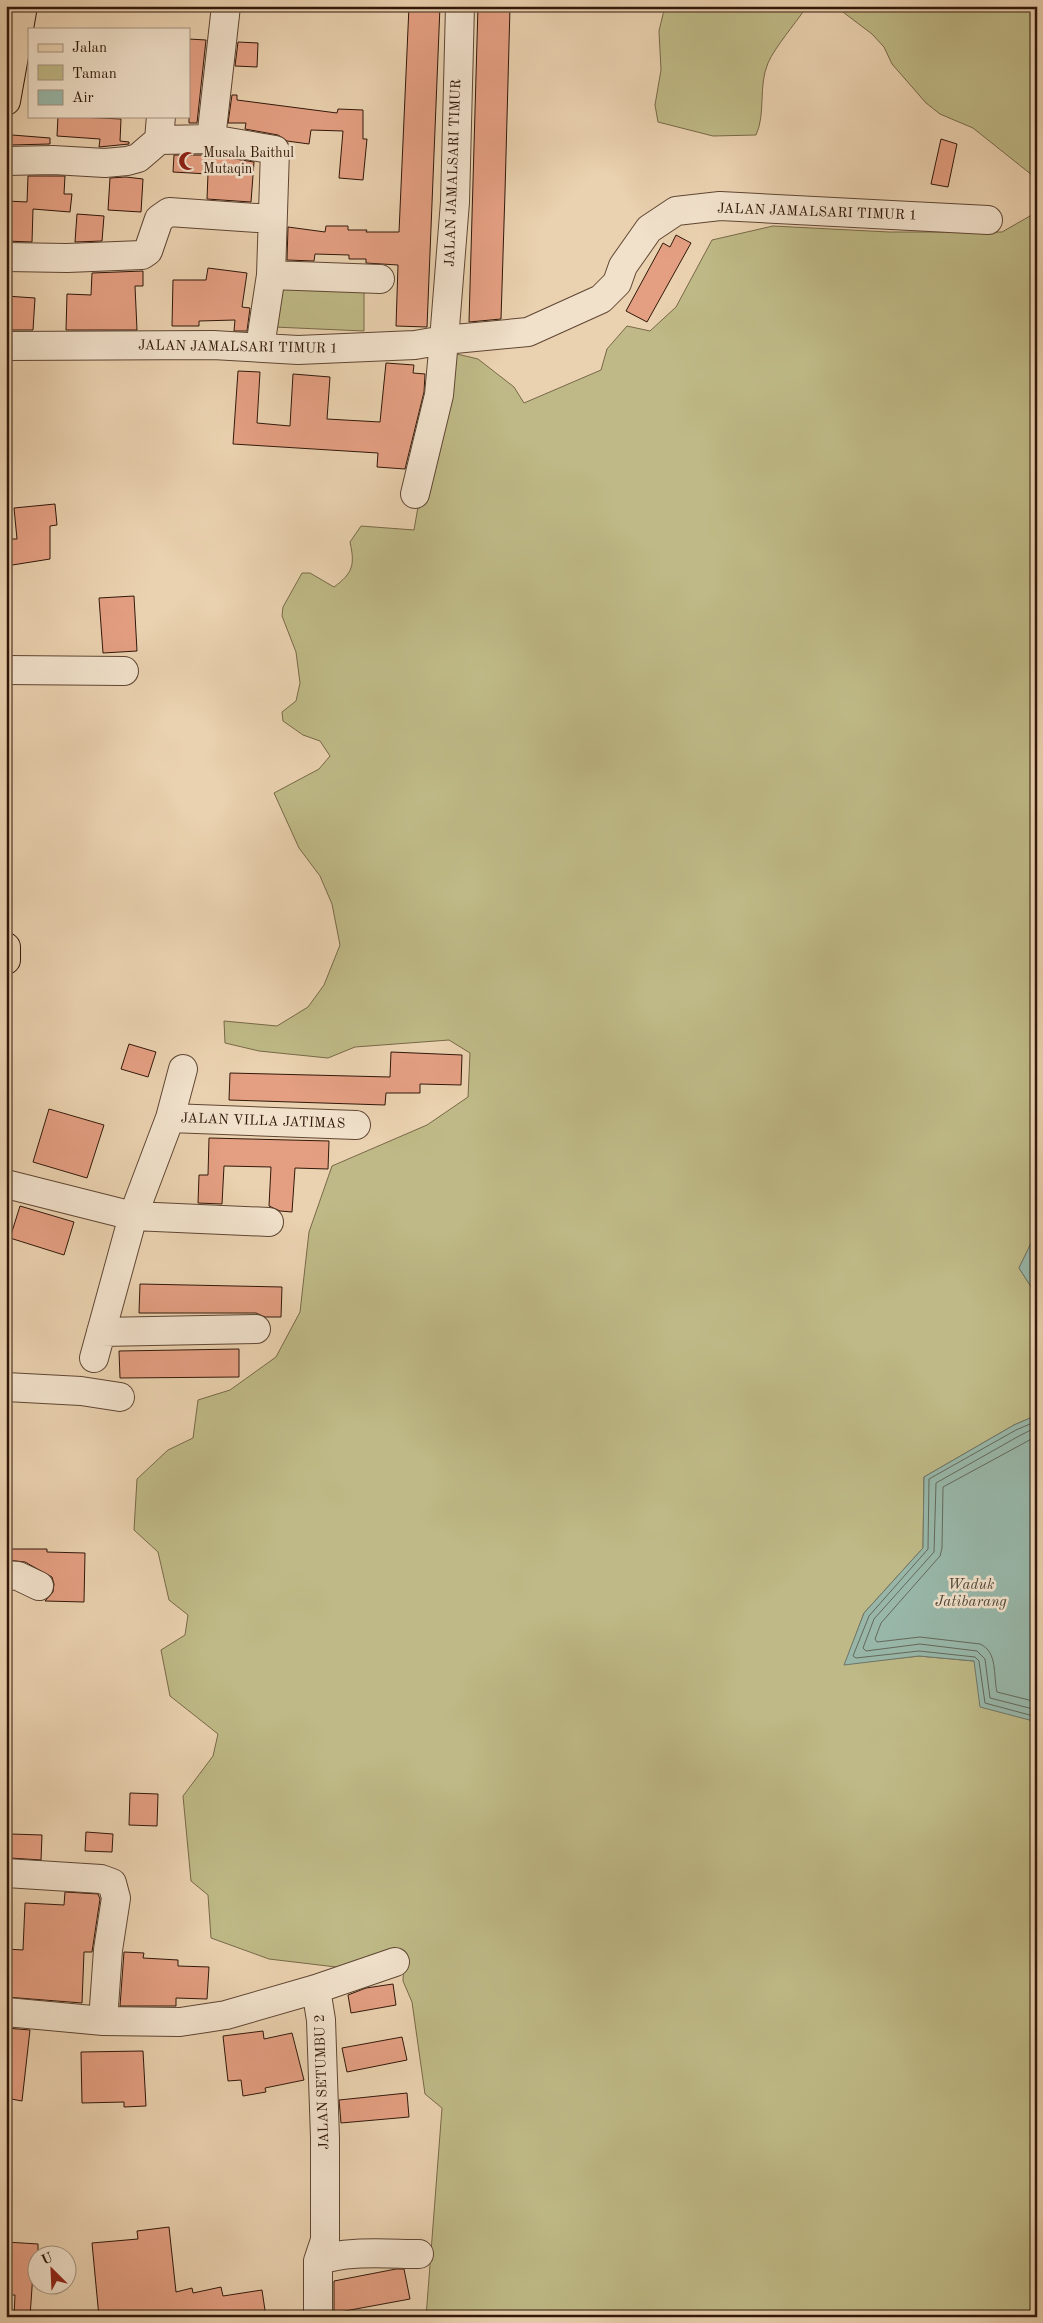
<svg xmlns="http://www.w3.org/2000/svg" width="1043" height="2323" font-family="'Old Standard TT',serif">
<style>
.green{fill:#beb986;stroke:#786848}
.water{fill:#98b7a9;stroke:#6f7769}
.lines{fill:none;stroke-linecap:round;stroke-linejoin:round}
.shore{stroke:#64685a;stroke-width:1}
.building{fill:#e49f82;stroke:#31180a}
.minor-casing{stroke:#5f4633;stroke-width:30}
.major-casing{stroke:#31180a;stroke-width:30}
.minor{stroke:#f1e1cb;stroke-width:28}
.major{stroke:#ead1af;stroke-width:28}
.labels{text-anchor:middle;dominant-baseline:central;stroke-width:5;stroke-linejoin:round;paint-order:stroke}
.poi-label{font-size:14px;fill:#31180a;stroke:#f1e1cb;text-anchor:start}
.street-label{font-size:14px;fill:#31180a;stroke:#f1e1cb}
.water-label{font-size:15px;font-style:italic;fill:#50483a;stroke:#f1e1cb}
</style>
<rect width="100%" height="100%" fill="#ead1af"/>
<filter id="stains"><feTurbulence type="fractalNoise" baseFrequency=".004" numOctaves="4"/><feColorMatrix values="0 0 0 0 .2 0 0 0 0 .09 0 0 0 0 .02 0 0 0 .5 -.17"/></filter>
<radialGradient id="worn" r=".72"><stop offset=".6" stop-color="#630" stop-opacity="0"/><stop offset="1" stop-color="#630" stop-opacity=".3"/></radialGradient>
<path class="green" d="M665,6h146l-6,3c-10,15 -30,38 -37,54 -10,23 -2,51 -12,72l-43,1 -55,-14 -3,-17 6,-35 -2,-39z
M835,6h202v173l-64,-51 -33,-14 -14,-11 -34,-39 -8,-17 -12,-13z
M1037,212v1019l-18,37 18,28v119l-23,10 -90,52 -1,71 -59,65 -19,51 74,-8 55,5 54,58 9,3v595h-611l16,-209 -17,-14 -13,-92 -9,-21 1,-26 -68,12 -67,-8 -58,-21 -3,-43 -17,-14 -8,-85 30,-40 5,-22 -48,-38 -9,-46 24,-15 3,-20 -19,-15 -11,-48 -24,-22 3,-51 31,-29 25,-12 5,-38 32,-10 46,-33 24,-45 9,-80 23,-66 95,-41 41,-28 2,-44 -21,-13 -94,7 -27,11 -69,-7 -34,-8 -1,-22 53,5 31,-19 16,-22 16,-40 -8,-41 -12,-28 -21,-28 -25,-55 45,-24 11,-13 -10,-15 -17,-6 -20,-14 -1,-9 14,-11 4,-18 -4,-31 -14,-36 1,-9 19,-34h8l24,14c19,-14 21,-22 16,-45l11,-16 53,4c10,-60 23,-119 43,-176l21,5 36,28 10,16 77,-33 6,-21 20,-23 23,5 26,-24 36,-67 61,-14 116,6h113z
M278,283l86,1v47l-90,-4z"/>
<path class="water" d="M1037,1231v65l-18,-28z
M1037,1415v307l-57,-15 -6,-46 -55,-5 -75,9 20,-52 59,-65 1,-71 90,-52z"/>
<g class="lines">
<path class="shore" d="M1037,1421l-21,9 -87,49 -1,70 -59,67 -16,40 3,2 63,-7 56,6 4,4 6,42 52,14
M1037,1427l-18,9 -83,47 -2,69 -60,67 -11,29 3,3 54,-7 57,7 8,8 5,39 47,12
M1037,1436l-94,51 -1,61 -2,8 -59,67 -6,16 2,3 43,-5 60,7c18,8 13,31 17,48l40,10"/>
</g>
<path class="building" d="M409,6h31l-13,321 -31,-1 2,-61 -32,-2v-4h-17v-4l-34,-1 -1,7 -27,-1 1,-33 37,5 1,-6h22v4h19l-1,2h33z
M478,6l32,1 -5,185 -4,127 -32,3z
M189,39l17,1 -9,83h-8z
M238,42l20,1 -1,24 -22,-1z
M232,95h5v5l100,13 1,-4 25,1v29h4l-4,41 -24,-2 4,-47 -32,-1 -2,14 -22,-3 -9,-6 -33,-6 1,-6h-18z
M58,116l63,3 -1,22 9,1v2l-30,3 1,-8 -43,-3z
M12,135l38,3v6l-39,1z
M941,139l16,5 -9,43 -17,-3z
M174,155h36l44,7 -3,40 -44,-3 1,-25 -35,-2z
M28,176h37l-1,18h8l-2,18 -37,-3 -1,33 -26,-1v-40l21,1z
M126,177l17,2 -2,33 -33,-2 2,-32z
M77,214l27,2 -2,25 -27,1z
M676,235l15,8 -44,79 -21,-11 37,-68 7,4z
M208,268l39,5 -5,34 8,1 -3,23h-13l1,-11 -36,1v5h-27l1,-46h33z
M143,271v15h-8l2,44h-71l1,-36 24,1 1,-22z
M6,296l29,2 -2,32h-27z
M386,363l28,2 -1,8 12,1 -1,18 -19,77 -28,-2 1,-14 -145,-9 5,-73 22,1 -3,51 33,3 3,-52 37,3 -3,42 53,3z
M55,504l2,21 -7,1v33l-44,7v-27h11l-3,-31z
M134,596l3,55 -34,2 -4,-55z
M129,1044l27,8 -8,25 -27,-8z
M391,1052l71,3 -1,30 -41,-1v9h-34l-1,12 -156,-5 1,-27 160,4z
M49,1109l55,16 -17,53 -54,-16z
M209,1138l120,3 -1,28 -33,-1 -3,44 -12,-1 -11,-5 2,-39 -47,-1 -2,38 -24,-1 1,-28h9z
M20,1206l54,16 -10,33 -54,-17z
M140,1284l142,3 -1,30h-16l-9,-4h-117z
M239,1349v28l-119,1 -1,-27z
M6,1549h41v3l38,1 -1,49 -39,-1 8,-9 1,-8 -2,-7 -27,-15 -19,-2z
M130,1793l28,1 -1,32 -28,-1z
M86,1832l27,2 -1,18 -27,-1z
M11,1834l31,1 -1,25 -31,-2z
M65,1892l33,2 2,5 -8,53h-8l-2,51 -76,-6v-48l17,1 2,-47 39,2z
M124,1952l20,1 -1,5 35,2v6l31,1 -2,32 -31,-1v8h-56z
M393,1984l3,21 -45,8 -3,-18 18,-7z
M6,2028l24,2 -8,71 -16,-3z
M263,2031l1,8 28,-6 12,47 -39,8 1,4 -23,4 -2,-16 -13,1 -5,-45z
M402,2037l5,23 -60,12 -5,-24z
M143,2051l3,55 -22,1v-5l-42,1 -1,-51z
M407,2093l2,24 -68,6 -2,-23z
M169,2227l7,65 16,-4 1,5 28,-6 2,9 39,-6 4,27h-167l-7,-74 46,-4 -1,-8z
M6,2242l32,2v30l-5,-1 -3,44h-16l1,-22h-9z
M396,2269h8l6,30 -76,14v-32z"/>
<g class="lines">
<g class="minor-casing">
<path id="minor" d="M226,6l-15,133 64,11 -4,125 -11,72
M159,140l2,-24
M6,161l47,-1 52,3 22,-2 11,-3 21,-18 52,-1
M6,257l61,1 75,-3 6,-4 11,-32 10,-7 103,7
M271,275l109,4
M6,346l207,-1 85,5 117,-5 29,-5 84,-8 73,-33 16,-16 6,-17 26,-37 27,-18 44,-5 268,14
M415,494l24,-99 5,-55 11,-138 5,-196
M6,670l118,1
M170,1118l186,7
M6,1184l127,32 136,6
M101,1332l155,-3
M94,1358l39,-142 37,-98 13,-49
M6,1387l75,4 39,6
M6,1575l12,1 21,10
M6,1873l95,6 11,4 4,15 -8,52 -5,71
M316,1989l79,-27
M6,2012l97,9 77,1 46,-7 90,-26 5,31 4,118v102l-7,21v56
M318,2261c27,-11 71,-7 101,-7"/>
</g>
<g class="major-casing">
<path id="major" d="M6,101l17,-95
M6,947v13"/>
</g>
<use href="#minor" class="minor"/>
<use href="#major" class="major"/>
</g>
<defs>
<g id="mosque-bare" transform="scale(1.5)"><path d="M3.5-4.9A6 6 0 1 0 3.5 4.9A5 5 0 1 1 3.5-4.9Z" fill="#8f2418" stroke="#f1e1cb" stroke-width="2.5" paint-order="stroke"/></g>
</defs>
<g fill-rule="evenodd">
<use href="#mosque-bare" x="188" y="161"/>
</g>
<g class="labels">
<g class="poi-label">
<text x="203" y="153">Musala Baithul<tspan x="203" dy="16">Mutaqin</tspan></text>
</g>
<g class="street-label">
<text transform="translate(453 173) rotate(-88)">JALAN JAMALSARI TIMUR</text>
<text transform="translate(817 212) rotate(2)">JALAN JAMALSARI TIMUR 1</text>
<text transform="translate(238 347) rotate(1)">JALAN JAMALSARI TIMUR 1</text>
<text transform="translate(263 1121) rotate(2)">JALAN VILLA JATIMAS</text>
<text transform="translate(322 2082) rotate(-92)">JALAN SETUMBU 2</text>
</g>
<g class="water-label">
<text x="971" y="1585">Waduk<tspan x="971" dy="17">Jatibarang</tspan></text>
</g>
</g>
<rect width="1043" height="2323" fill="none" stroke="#ead1af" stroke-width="25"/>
<rect x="8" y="8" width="1028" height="2308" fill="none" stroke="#31180a" stroke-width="2.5"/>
<rect x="12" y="12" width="1018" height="2298" fill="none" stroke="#31180a"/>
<rect x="28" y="28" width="162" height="90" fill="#f1e1cb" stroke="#a4917e"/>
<rect x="38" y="44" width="25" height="8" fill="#ead1af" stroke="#a4917e"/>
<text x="72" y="52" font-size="15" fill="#31180a">Jalan</text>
<rect x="38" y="65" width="25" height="15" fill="#beb986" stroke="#a4917e"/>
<text x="72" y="78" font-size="15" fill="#31180a">Taman</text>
<rect x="38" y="90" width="25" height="15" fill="#98b7a9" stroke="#a4917e"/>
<text x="72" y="102" font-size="15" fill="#31180a">Air</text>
<g transform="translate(52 2270) rotate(336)"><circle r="24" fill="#f1e1cb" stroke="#a4917e"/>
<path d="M0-4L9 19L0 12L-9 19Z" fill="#8f2418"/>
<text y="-8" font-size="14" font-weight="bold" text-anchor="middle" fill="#31180a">U</text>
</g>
<rect width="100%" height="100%" filter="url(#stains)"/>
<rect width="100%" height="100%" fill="url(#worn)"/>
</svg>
